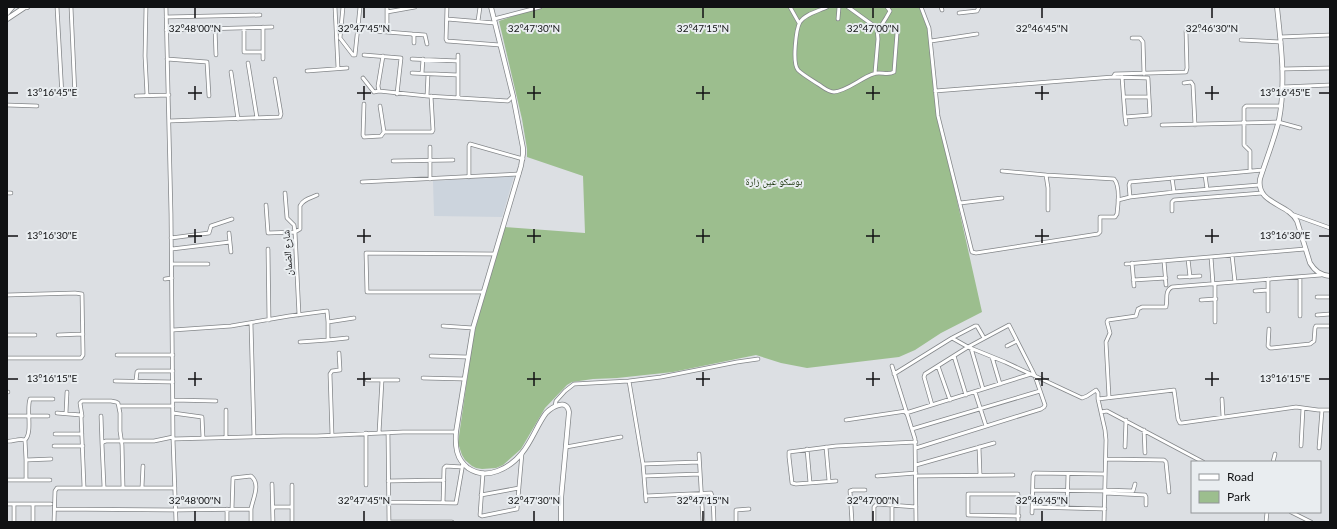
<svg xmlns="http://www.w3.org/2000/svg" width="1337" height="529" font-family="Lato,'Noto Naskh Arabic',sans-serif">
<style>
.built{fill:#ccd4dd}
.green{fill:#9cbe8e}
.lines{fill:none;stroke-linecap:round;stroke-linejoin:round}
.minor-casing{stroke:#838689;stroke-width:4.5}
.secondary-casing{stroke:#838689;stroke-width:5.5}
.primary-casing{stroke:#838689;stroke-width:6}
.minor{stroke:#fff;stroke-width:3}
.secondary{stroke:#fff;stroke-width:4}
.primary{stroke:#fff;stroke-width:4.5}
.ticks{fill:none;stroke:#101113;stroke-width:1.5}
.labels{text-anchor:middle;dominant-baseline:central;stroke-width:4;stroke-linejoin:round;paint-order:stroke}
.park-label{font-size:10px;fill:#183209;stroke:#e9edf0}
.street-label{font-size:10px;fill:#101113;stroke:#e9edf0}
.ticks-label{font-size:10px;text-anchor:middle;fill:#101113;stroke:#e9edf0;stroke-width:4;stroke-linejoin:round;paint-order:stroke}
</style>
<rect width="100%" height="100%" fill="#dcdfe3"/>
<path class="built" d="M514,176l-12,41 -68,-1 -1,-35z"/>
<path class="green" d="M539,7h380l10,25 7,75 46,205 -41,21 -26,17 -16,7 -92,11 -26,-5 -25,-8 -83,17 -56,6 -24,1 -21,3 -5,3 -22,23 -24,41 -18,16 -7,3 -14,1 -6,-1 -4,-2 -7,-6 -3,-5 -4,-12 15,-105 5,-19 27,-92 80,6 -2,-57 -56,-19v-8l-5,-30 -23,-98z"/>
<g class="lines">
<g class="minor-casing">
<path id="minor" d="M57,7l5,89
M71,7l4,89
M146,7l-1,49 2,39
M166,7l5,207 2,223
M335,7l3,61
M343,7l-3,31 13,17h2l5,-48
M387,7v24l2,1
M447,7l-1,32 1,2 53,4
M790,7l9,16
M827,7c-8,4 -22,7 -27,15 -4,7 -8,41 -2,48 5,5 14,10 20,14 5,3 10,8 16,8 13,-1 27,-14 39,-18 7,-3 15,2 21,-2l3,-39 -5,-6 -10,-2
M848,7l29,21 1,11 -3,34
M921,7l8,21 9,88 34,136 4,1 122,-19 2,-2v-15h15l2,-3c1,-8 3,-29 -3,-35l-68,-4 -44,-4
M941,7l1,3
M387,12l28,-5
M959,13l18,-2 2,-4
M166,17l94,-2
M447,19l48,4
M494,19l46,-12
M838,19l1,-12
M478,21l2,-14
M881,26l5,-8 4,-7 -3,-4
M263,27v32
M244,28v24h19
M215,29l1,26
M166,30l106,-3
M374,31l38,3 2,2v7
M412,34l13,1 2,9
M1280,37l50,-2
M1132,38h8l3,4 1,32
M1241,40l40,2
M931,41l46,-7
M364,55l37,3 -4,36
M458,55v43
M383,56l-5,30 1,5 48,5 81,5 5,-5
M167,59l40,3 2,34
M412,59l46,2
M248,63l9,55
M1282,69l48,-1
M307,71l40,-3
M231,72l7,47
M412,73l46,2
M422,73l1,-14
M1113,77l2,-3 71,-2 1,-4 -1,-37 12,-1
M1122,77l3,40 25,-2 -1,-18
M363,78l11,14 5,-1
M1184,83l7,-1 2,3 2,40
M1282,87l48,-2
M935,91l178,-14 35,1 1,19h-25
M136,96l33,-1
M427,96l1,-22
M364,104l-1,31 1,2 17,-1 3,-4 -4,-26
M7,105l30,1
M1125,117l1,7
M169,121l111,-4 1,-3 -6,-35
M1162,125l116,-3 22,6
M384,132h48l1,-2 -2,-34
M430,147v32
M393,161l60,-1
M1250,171v-20l-6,-6v-37l2,-2h35
M1046,175l2,13v22
M1205,175l2,14
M469,177v-31l1,-2 53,15
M1172,178l2,14
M362,182l157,-8
M7,193h4
M285,193l2,25 7,7 1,7 4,83
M1130,197l-1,-12 1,-3 133,-12
M1118,200l12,-3 44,-5 85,-7
M960,203l42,-5
M266,205l2,28 27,-1 5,-3v-23c3,-7 11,-8 17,-11
M1172,211v-9l2,-2 88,-7
M1294,215l36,13
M229,233l2,19
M171,238l38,-5 2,-7 21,-7
M172,249l58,-7
M268,249l1,71
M1232,255l3,27
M1211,257l2,27
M1188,259l2,18
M1164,261l2,24
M1132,263l2,23
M172,264h36
M1126,264l179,-15
M1179,277l21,-1
M165,279l7,-1
M1268,279v32
M1133,280l33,-2
M1215,284v38
M1255,291l13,-1
M483,292h-116l-1,-39 128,1
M7,295l68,-2 7,1 1,57v4l-2,3h-74
M1317,297h13
M1201,300l15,-1
M1317,315l13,-1
M1300,316v-39
M328,322l26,-4
M251,323l3,114
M443,326l30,2
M1269,329l-1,17 2,2h2l38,-4 4,-3 1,-13 1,-2h14
M173,330l58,-4 58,-10 38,-5 1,11v18l19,-2
M7,335h28
M58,335l25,-1
M952,338l16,9 37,15 77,36 5,-2 9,-6 2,3v6
M300,342l28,-2
M1007,346l10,-5
M971,348l12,41
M117,355h56
M431,356l36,1
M954,356l12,39
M992,357l8,27
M892,366l23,73 1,83
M938,366l12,34
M894,374l58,-36 23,-12h2l7,12
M423,378l41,1
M367,380h31
M115,381l58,1
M136,381l1,-9 1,-1h35
M629,381l14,83 3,37
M7,392h1
M975,392l11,34
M1109,397l-3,-55 4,-9 -3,-11 1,-2 28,-4 2,-7 4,-2h24c2,-7 -2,-16 6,-20l149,-12
M1222,399l1,18
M173,400l43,1
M119,406h54
M555,406l1,-5 9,-10 9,-7 55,-3 32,-4 76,-15 21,-3
M226,410v27
M1101,412l6,-1 96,51
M57,413l24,2 3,72
M66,413l1,-21
M173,413l29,4 1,21
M906,413l125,-39
M7,416h41
M82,416l-2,-13 2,-2h29l5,1 2,1 2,10v18l2,14 1,42
M101,416l1,28
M846,420l60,-9
M912,429l128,-38
M1144,430l1,23
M366,433v52
M379,433l3,-53
M388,433l1,89
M55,434h27
M332,435l-2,-61 2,-3 8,-1 -1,-17
M173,439l3,83
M25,440c8,-8 1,-30 5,-41h23
M7,441c6,1 11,-3 18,-1l1,20v20
M54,446h29
M1301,446l2,-38
M566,447l55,-10
M826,447l3,34
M979,447l1,28
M1125,447l1,-27
M916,448l125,-39 3,-2 1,-2 -10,-29 -26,-51 -41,22 -43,27 -1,3 8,28
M1319,448l3,-38
M807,449l3,34
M699,454l4,68
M1106,459l58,1 2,2 3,30
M26,460l25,-1
M1273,462l2,-8
M643,464l56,-2
M916,465l78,-22
M483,473l-3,42 2,1 35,-7 5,-56
M644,476l56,-2
M877,476l39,-3
M916,476l97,-1
M7,480h43
M388,481l56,-1
M836,481l-40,3 -4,-1 -3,-26v-5l47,-6 80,-4
M272,484l1,38
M292,485v37
M104,487l-2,-43 1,-2 3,-1h48l19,-4v2l110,-3h34l86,-4h53
M142,487l1,-21
M1033,490l72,1
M1105,490l28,1 2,-7
M1105,493l40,2 1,2v8
M481,495l38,-7
M646,496l65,-3 2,5 1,24
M389,502l67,1 7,-40
M443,503l1,-35 2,-2 16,1
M7,504h44
M14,504v18
M1032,507l73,2
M1067,508l1,-34
M55,509l121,1 75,-1v13
M227,509v13
M232,509l1,-31 18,-2c10,8 2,22 0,33
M273,509l1,-2h18
M1291,512l20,10
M1032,513l1,-37 1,-3 71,1
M33,522v-18
M54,522l1,-31 2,-3h118
M389,522h63
M736,522v-12l13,-1
M852,522l-2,-31 3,-1h12
M874,522v-15l3,-3 39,3
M892,522v-17
M1018,522v-28h-50v21l51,1
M1104,522l2,-82 -1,-10 -7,-31 76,-9 4,29 2,4h2l114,-16 22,3h12
M1266,522l1,-10"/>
</g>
<g class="secondary-casing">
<path id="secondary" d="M491,7l22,89 10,52v6l-2,12 -48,162 -17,104c-1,14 0,27 12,36 19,13 42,0 54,-15 10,-12 15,-28 24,-40 6,-6 21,-15 23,-1l-8,87v23
M1277,7c4,37 9,76 2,113 -5,20 -13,40 -19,59 -4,25 28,24 37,42l13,42c5,8 10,12 20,13"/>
</g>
<g class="primary-casing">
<path id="primary" d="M7,13l5,-6
M7,19l18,-12h2"/>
</g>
<use href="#minor" class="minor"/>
<use href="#secondary" class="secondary"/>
<use href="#primary" class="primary"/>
</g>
<path class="ticks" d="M195,8v10M364,8v10M534,8v10M703,8v10M873,8v10M1042,8v10M1212,8v10M195,86v14M364,86v14M534,86v14M703,86v14M873,86v14M1042,86v14M1212,86v14M8,93h10M188,93h14M357,93h14M527,93h14M696,93h14M866,93h14M1035,93h14M1205,93h14M1319,93h10M195,229v14M364,229v14M534,229v14M703,229v14M873,229v14M1042,229v14M1212,229v14M8,236h10M188,236h14M357,236h14M527,236h14M696,236h14M866,236h14M1035,236h14M1205,236h14M1319,236h10M195,372v14M364,372v14M534,372v14M703,372v14M873,372v14M1042,372v14M1212,372v14M8,379h10M188,379h14M357,379h14M527,379h14M696,379h14M866,379h14M1035,379h14M1205,379h14M1319,379h10M195,511v10M364,511v10M534,511v10M703,511v10M873,511v10M1042,511v10"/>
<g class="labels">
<g class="park-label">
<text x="774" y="181">بوسكو عين زارة</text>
</g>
<g class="street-label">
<text transform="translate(287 253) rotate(-94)">شارع الضمان</text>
</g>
</g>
<g class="ticks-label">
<text x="195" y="32">32°48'00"N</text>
<text x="364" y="32">32°47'45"N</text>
<text x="534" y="32">32°47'30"N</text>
<text x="703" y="32">32°47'15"N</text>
<text x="873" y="32">32°47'00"N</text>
<text x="1042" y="32">32°46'45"N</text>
<text x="1212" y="32">32°46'30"N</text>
<text x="1285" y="96">13°16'45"E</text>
<text x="52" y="96">13°16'45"E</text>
<text x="1285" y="239">13°16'30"E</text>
<text x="52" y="239">13°16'30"E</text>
<text x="1285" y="382">13°16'15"E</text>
<text x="52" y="382">13°16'15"E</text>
<text x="195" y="504">32°48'00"N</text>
<text x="364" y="504">32°47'45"N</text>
<text x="534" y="504">32°47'30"N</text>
<text x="703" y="504">32°47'15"N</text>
<text x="873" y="504">32°47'00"N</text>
<text x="1042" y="504">32°46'45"N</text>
</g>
<rect width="1337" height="529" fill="none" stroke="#101113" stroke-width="16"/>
<rect x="1191" y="461" width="130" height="52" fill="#e9edf0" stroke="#929598"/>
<rect x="1199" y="474" width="20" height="6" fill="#ffffff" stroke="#929598"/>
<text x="1227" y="481" font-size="12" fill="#101113">Road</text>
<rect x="1199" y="491" width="20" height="12" fill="#9cbe8e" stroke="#929598"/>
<text x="1227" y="501" font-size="12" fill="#101113">Park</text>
</svg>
